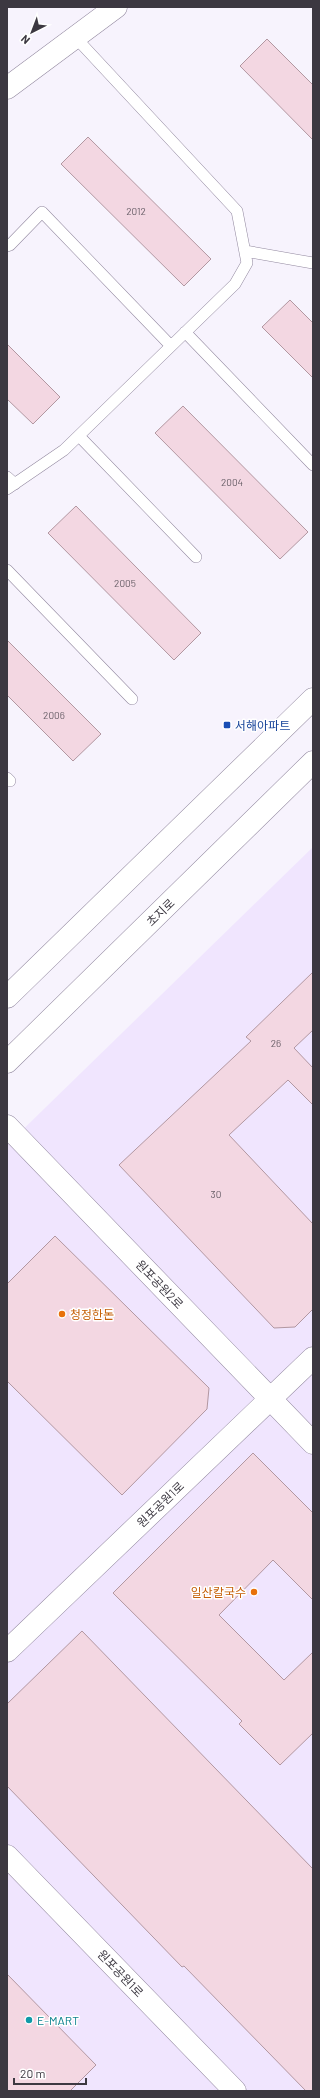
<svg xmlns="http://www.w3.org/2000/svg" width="320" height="2098" font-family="Barlow,'Noto Sans KR',sans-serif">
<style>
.built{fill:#f0e5fe}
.building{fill:#f3d7e2;stroke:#b297a1}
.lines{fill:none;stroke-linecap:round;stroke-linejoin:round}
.service-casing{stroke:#92889f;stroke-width:12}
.tertiary-casing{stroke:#92889f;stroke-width:23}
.service{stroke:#fff;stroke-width:11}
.tertiary{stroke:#fff;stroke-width:22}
.transit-dot{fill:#1a4fb4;stroke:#fff;stroke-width:1.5}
.food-dot{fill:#e8710a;stroke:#fff;stroke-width:1.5}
.culture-dot{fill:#0f9aa8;stroke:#fff;stroke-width:1.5}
.labels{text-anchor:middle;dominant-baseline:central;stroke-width:3;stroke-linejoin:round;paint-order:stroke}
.number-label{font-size:10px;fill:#6a6069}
.transit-label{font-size:12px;fill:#164399;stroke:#fff;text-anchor:start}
.street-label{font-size:12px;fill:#3c3841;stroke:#fff}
.food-label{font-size:12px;fill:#c56008;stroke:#fff;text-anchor:start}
.culture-label{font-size:12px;fill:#0d838f;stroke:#fff;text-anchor:start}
</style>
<rect width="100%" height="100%" fill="#f7f3fd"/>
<path class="built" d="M313,847v1244h-306v-946z"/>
<path class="building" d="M267,39l46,46v55l-73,-74z
M88,137l123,122 -27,27 -123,-122z
M290,300l23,23v55l-51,-51z
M7,344l53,53 -27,27 -26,-25z
M183,406l125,126 -28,27 -125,-126z
M76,506l125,127 -27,27 -126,-127z
M7,640l94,94 -28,27 -66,-66z
M313,972v58l-19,18 19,20v37l-25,-25 -59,55 84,89v85l-18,18 -21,1 -155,-163 132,-124 -5,-4z
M55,1236l154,152 -2,21 -85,86 -115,-114v-97z
M253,1453l60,60v87l-40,-40 -54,55 65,65 29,-28v81l-33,32 -41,-41 3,-3 -129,-128z
M82,1631l231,238v222h-7l-122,-125 -2,1 -175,-181v-82z
M7,1974l89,91 -26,26h-63z"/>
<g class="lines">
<g class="service-casing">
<path id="service" d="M7,246l3,-1 32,-33 129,134
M245,251l68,12
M185,332l128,133
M79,436l117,121
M7,477l8,7
M7,489l57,-39 171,-166 12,-21 -10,-52 -161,-173
M7,570l125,129
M7,778l3,3"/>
</g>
<g class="tertiary-casing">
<path id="tertiary" d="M7,88l109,-81
M7,997l306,-298
M7,1062l306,-300
M7,1126l306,317
M7,1651l306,-293
M7,1856l228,235"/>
</g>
<use href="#service" class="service"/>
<use href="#tertiary" class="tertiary"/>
</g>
<rect class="transit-dot" x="223" y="721" width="8" height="8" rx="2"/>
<g class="food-dot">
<circle cx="62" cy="1314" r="4"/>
<circle cx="254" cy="1592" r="4"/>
</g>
<circle class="culture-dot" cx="29" cy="2020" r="4"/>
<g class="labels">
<g class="number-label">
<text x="136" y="211">2012</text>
<text x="232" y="482">2004</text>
<text x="125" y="583">2005</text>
<text x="54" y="715">2006</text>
<text x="276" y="1043">26</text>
<text x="216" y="1194">30</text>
</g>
<g class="transit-label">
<text x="235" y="725">서해아파트</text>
</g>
<g class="street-label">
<text transform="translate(160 912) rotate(-44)">초지로</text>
<text transform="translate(160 1284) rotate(46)">원포공원2로</text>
<text transform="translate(160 1504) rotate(-44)">원포공원1로</text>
<text transform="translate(121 1973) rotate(46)">원포공원1로</text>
</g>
<g class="food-label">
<text x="70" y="1314">청정한돈</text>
<text x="246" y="1592" text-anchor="end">일산칼국수</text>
</g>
<g class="culture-label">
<text x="37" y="2020">E-MART</text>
</g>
</g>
<rect width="320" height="2098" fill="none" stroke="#3c3841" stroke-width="16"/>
<g transform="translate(32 32) rotate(222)" stroke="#ffffff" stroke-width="3" paint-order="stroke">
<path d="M0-3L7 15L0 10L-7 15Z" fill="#3c3841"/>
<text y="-6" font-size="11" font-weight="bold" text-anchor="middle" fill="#3c3841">N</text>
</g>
<path d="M14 2078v6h72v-6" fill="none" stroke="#3c3841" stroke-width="2"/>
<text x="20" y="2078" font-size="12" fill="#3c3841" stroke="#ffffff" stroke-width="3" paint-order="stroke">20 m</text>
</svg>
